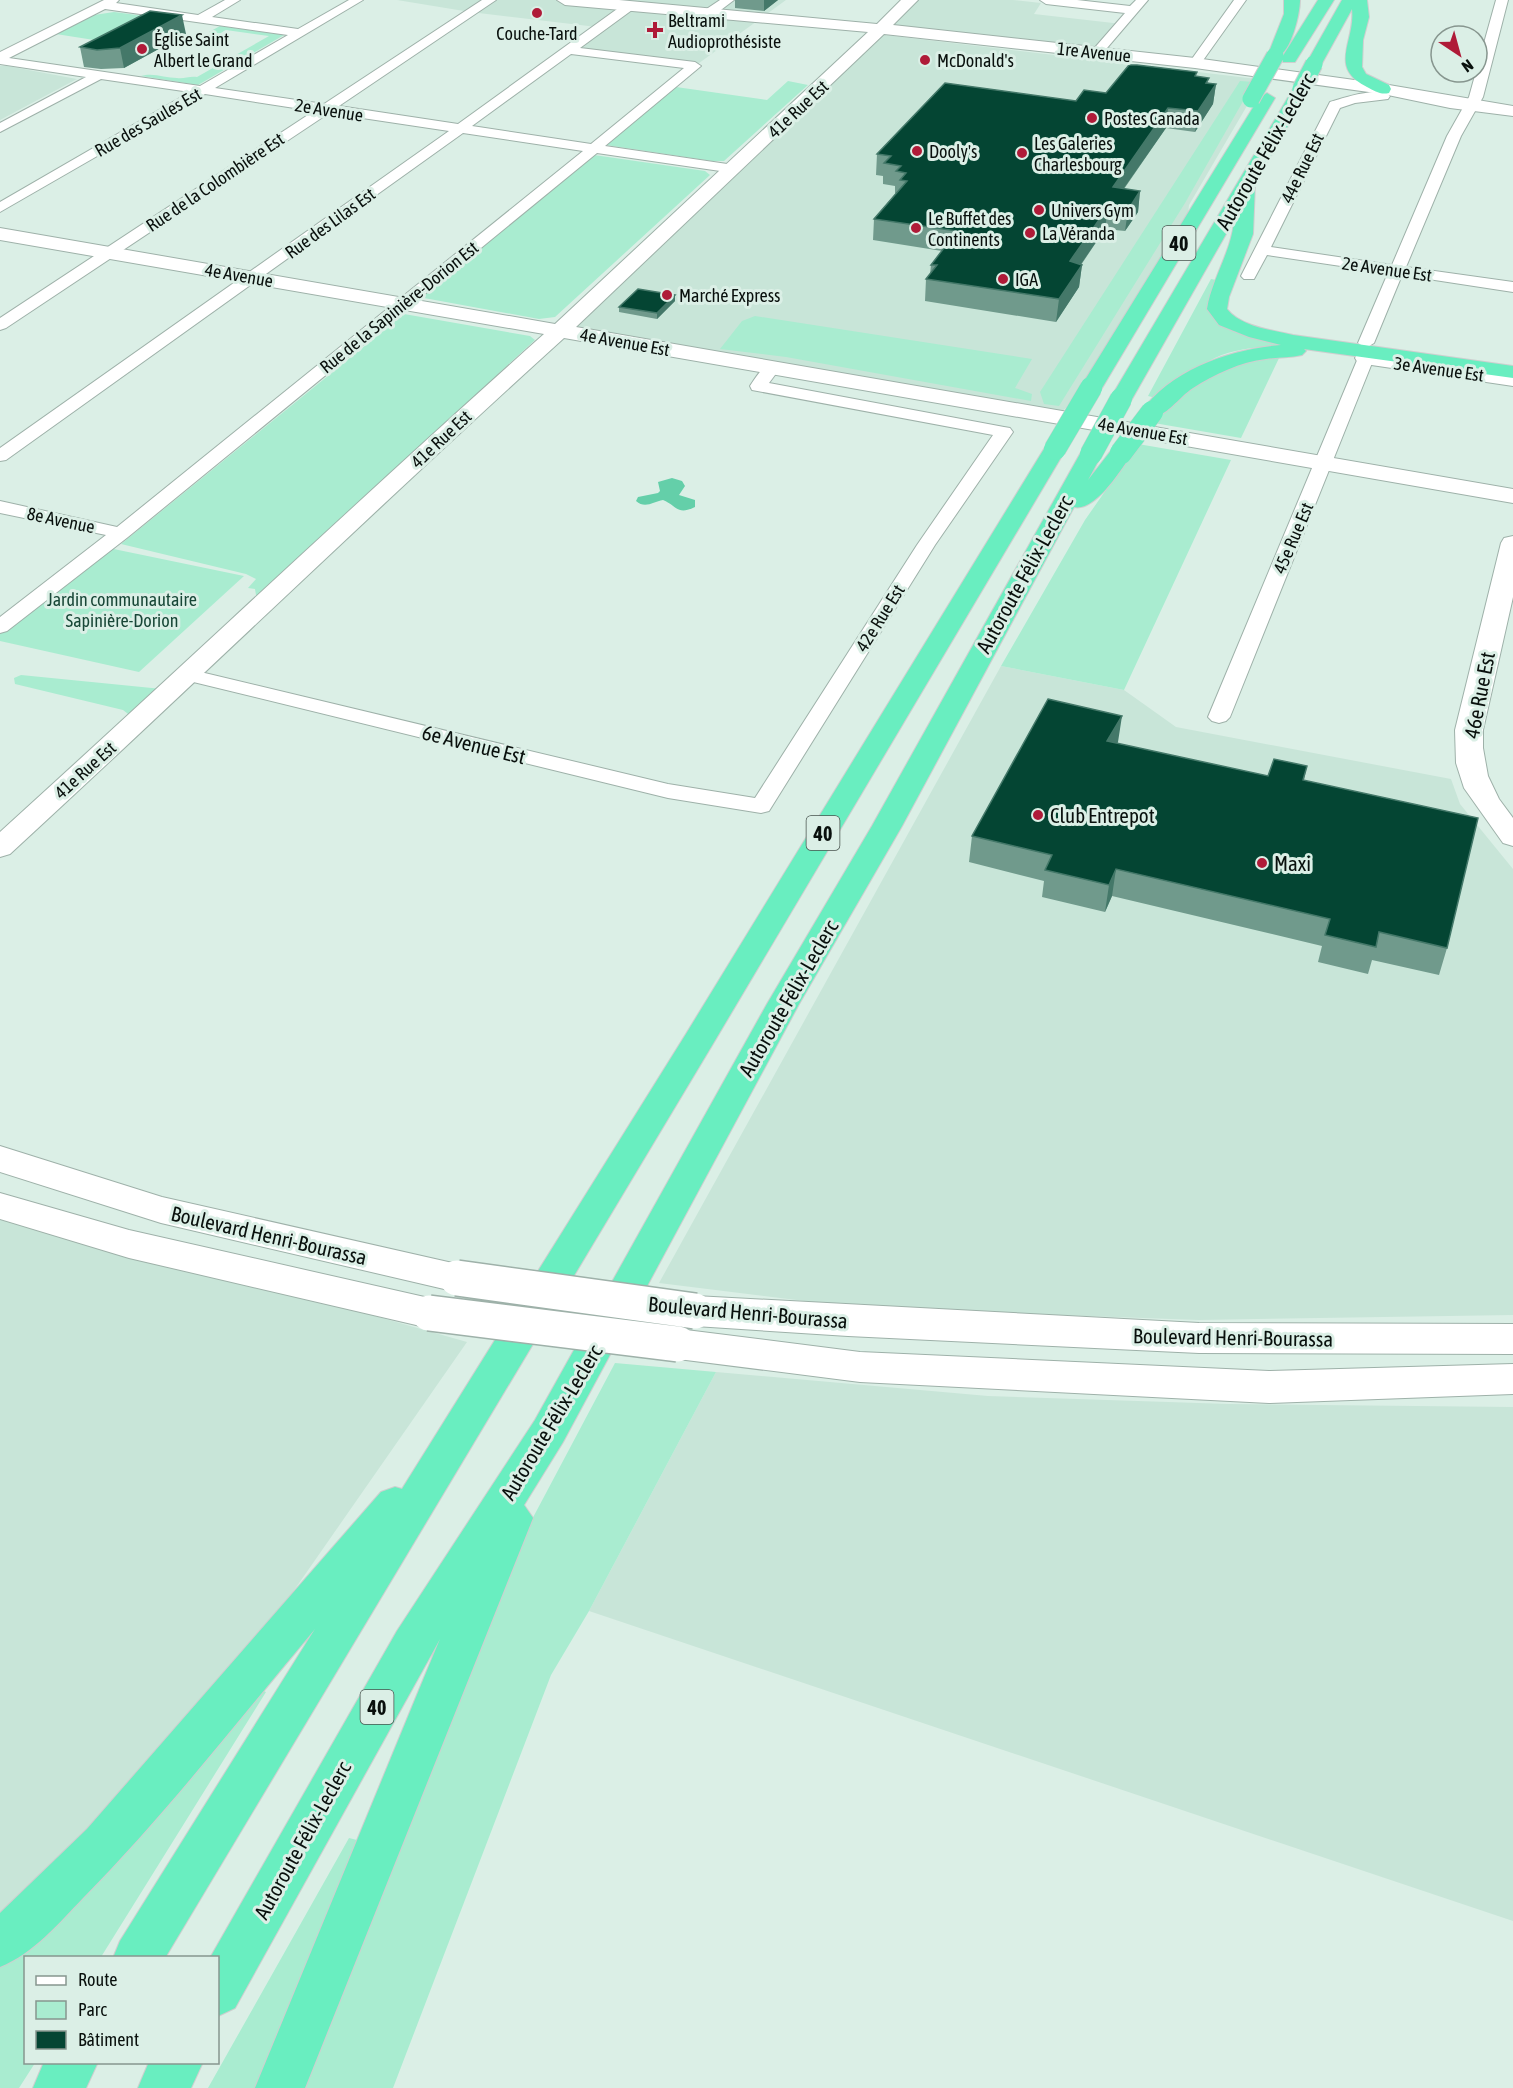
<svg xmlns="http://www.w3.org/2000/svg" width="1513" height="2088" font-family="'Asap Condensed',sans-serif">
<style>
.built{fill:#c8e5d8}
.green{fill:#a9ecd0}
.water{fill:#64cfa9}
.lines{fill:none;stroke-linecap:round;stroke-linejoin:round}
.street-casing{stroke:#9eb1a9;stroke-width:2}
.secondary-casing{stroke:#9eb1a9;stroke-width:2}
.highway-casing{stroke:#cecfcf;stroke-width:2}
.street{fill:#fff;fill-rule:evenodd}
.secondary{fill:#fff;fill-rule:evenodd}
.highway{fill:#69eec0;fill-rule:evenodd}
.secondary-bridge-casing{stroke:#9eb1a9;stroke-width:38;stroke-linecap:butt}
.highway-bridge-far1-casing{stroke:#cecfcf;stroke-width:19;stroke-linecap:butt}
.highway-bridge-casing{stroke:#cecfcf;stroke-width:23;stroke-linecap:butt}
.secondary-bridge{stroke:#fff;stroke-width:35}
.highway-bridge-far1{stroke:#69eec0;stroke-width:17}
.highway-bridge{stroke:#69eec0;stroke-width:22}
.wall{fill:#709a8c}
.shaded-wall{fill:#447869}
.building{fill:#044533;stroke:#447869;stroke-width:1.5}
.poi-dot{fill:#af1b38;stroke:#dbefe6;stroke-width:2}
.labels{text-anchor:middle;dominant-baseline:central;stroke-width:6;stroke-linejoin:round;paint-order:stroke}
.far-poi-label{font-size:18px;fill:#09100d;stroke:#dbefe6;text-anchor:start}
.far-street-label{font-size:18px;fill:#09100d;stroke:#dbefe6}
.far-park-label{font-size:18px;fill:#184737;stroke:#dbefe6}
.shield{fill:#dbefe6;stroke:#48534e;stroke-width:1.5}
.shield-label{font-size:20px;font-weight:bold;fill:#09100d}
.street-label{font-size:21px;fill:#09100d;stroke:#dbefe6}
.poi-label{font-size:21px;fill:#09100d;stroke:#dbefe6;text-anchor:start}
</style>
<rect width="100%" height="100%" fill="#dbefe6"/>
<path class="built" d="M397,0h389l-91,66 -129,-16 31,-23 -127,-15z
M910,0h103l28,3 -7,11 88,10 -25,28 -217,-24z
M876,34l381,45 -6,20 -62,106 -3,27 -95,156 -35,28 -497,-85z
M0,66h7l70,13 -77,41z
M1001,666l123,24 52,37 275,52 9,25 53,65v446l-314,5 -338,-12 -202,-25z
M0,1210l467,132 -255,366 -212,217z
M716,1372l272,24 241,8 284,3v514l-924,-310z"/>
<path class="green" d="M114,12l38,5 -58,23 -38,-6 38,-19z
M220,26l64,9 -86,50 -57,-9c12,-4 24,2 36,2 7,1 12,-2 20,-1l72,-41 -43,-6 -7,4 -10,-2z
M788,81l20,4 -84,76h-12l-106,-16 70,-58 91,13z
M1240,81l14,1 -69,121 -126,203 -15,-2 -4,-12z
M594,155l111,16 5,4 -155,142 -16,2 -115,-21 2,-5z
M1211,279l5,1c-5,13 -9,20 -2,33l108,35c-35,-1 -74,-5 -107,10 -21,10 -40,26 -59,40l-8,-2z
M404,314l126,22 5,4 -37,34 3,1 -239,222 -6,-2 -1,-6 -7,-1 8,-9 -10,-5 -125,-30z
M755,316l277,43 -17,29 17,6 -1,7 -245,-44 -66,-8 22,-28z
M1280,356l-39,82 -87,-15 11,-13 29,-25 56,-27z
M1138,444l93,16 -107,230 -123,-24 84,-146z
M104,547l140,29 -105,96 -139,-31v-14z
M21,675l141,14 -30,28 -9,-7 -108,-26 -1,-6z
M615,1363l101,9 -127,239 -38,64 -158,413h-97l181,-465z
M250,1686l16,6 -165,265 -75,1v104l9,1 -16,25h-19v-129z
M349,1838l16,4 -93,246h-64z"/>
<path class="water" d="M672,478l10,3 3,5 -6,9 16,5v7c-18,9 -19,-2 -32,-7 -10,2 -18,9 -27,1l2,-4 20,-4 2,-2 -2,-9z"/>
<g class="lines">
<g class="street-casing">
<path id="street" d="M104,0h15l-3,3 82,12 27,-15h15l-28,17 86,12 51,-29h14l-148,88 109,16 158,-104h14l-157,106 119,18 166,-120h8v6l-52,38 115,14 6,4 -96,80 129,19 7,4 -7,4 -137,-20 -469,384 -121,94 -7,2v-16l106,-82 -106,-22v-12l117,26 466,-376 -120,-18 -457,327 -6,1v-13l449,-317 -120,-18 -323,215 -6,2v-12l314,-207 -109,-17 -205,118v-10l190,-110 -89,-13 -101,53v-9l86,-46 -86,-13v-12zM105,9l183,26 -88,51 -191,-28zM571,54l113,14 -93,76 -119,-18z
M720,0h14l-21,16h-8v-6z
M1040,0h37l53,6 6,-6h12l-47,55 -4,1 -6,-4 34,-39 -79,-9z
M1234,0h12l-47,66h-8l-2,-3z
M1496,0h12l-25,97 -22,39 -55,131 107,15v10l-111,-17 -28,68 -8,5 -8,-5 30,-70 -121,-18 -13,24h-10l-3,-3 89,-174c14,-4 49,-16 60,-6l-2,3 -33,4 -15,5 -69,139 121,18 55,-129 22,-39z
M1366,353l8,5 -144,359 -4,4 -7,2 -7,-2 -4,-4 150,-359z
M773,362l8,5 -12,16 235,44 6,1 3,4 -78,113 -166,266 -8,2 -93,-15 -487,-119 -3,-4 3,-4 7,-2 480,115 87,14 162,-253 76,-110 -241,-45 -2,-4c6,-9 13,-21 23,-24z"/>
</g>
<g class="secondary-casing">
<path id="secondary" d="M557,0h62l258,24 24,-24h17l-25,25 302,33 188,26 130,22v10l-63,-8 -67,-14 -188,-26 -311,-34 -308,293 937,162v14l-949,-165c-187,169 -368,345 -554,516l-10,3v-25c182,-165 360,-334 544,-498l-544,-94v-12l555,96 313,-292 -303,-27z
M1366,352l147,20v14l-155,-23 -3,-5 3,-5z
M1513,536v61l-30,133v18l5,28 11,23 14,19v28l-10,-3 -39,-55 -8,-25 -1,-33 46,-187 3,-5z
M0,1146l162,51 295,67 13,4 5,10 -5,10 -13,4 -296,-69 -161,-51z
M0,1193l129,37 300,68 13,5 6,10 -6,10 -13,5 -300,-70 -129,-39z
M695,1296l504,27 314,1v30l-314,-1 -351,-17 -153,-10 -13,-5 -6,-10 6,-10z
M678,1329l182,23 409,19 244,-7v30l-244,9 -409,-21 -182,-23 -13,-4 -6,-11 6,-11z"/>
</g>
<g class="highway-casing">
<path id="highway" d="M1284,0h16c0,13 -9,53 -23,57l-8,-5 15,-38z
M1318,0h16l-39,62h-12l-2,-3z
M1342,0h25l2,17 -6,23 -1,27 4,7 23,11 2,4 -2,4c-9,2 -14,-2 -22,-6 -40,-20 -11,-46 -15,-78l-32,58 -6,2 -8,-5z
M1301,84l8,5 -54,95 -2,50 -24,63 -2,12c14,18 45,21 66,26l220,31v12l-209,-29 2,2 -4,4c-12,3 -24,2 -36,4 -26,3 -51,15 -73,29 -16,10 -29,34 -49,29l-3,-5c30,-43 90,-63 140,-67l-32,-8 -30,-12 -12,-16c5,-31 25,-58 27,-89l-102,179 -3,5 -8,2 -8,-2 -3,-5 183,-310z
M1267,93l8,5 -173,290 -3,5 -8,2 -8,-2 -3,-5 179,-290z
M1055,442l8,2 3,5 -352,593 -549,916h-52l7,-17 195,-312c-76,90 -149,185 -232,269 -25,26 -49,55 -83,69v-54l87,-84 294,-337 14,-5 7,2 284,-455 358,-585 3,-5z
M1121,446l8,2 3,5c-10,16 -37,59 -58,54l-172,319 -103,178 -236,438 -39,63 9,13 -228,570h-50l185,-449 -205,369 -17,8v-58h-8l187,-327 138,-211 232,-416 105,-178 208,-372 3,-5 8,-2 8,2 3,5 -14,26 25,-32z
M44,2062h54l-12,26h-53z
M149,2062h54l-12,26h-53z"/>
</g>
<use href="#street" class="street"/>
<use href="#secondary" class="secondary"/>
<use href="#highway" class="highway"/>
<g class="secondary-bridge-casing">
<path id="secondary-bridge" d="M457,1278l238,33
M429,1313l249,31"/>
</g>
<g class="highway-bridge-far1-casing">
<path id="highway-bridge-far1" d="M1301,89l13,-25
M1251,99l24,-43"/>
</g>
<g class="highway-bridge-casing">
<path id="highway-bridge" d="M1055,449l36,-61
M1121,453l31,-41
M1091,454l30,-55"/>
</g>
<use href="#secondary-bridge" class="secondary-bridge"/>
<use href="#highway-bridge-far1" class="highway-bridge-far1"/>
<use href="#highway-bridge" class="highway-bridge"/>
</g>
<path class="wall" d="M735,0h43l-14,11 -29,-3z
M186,34l-62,34 -23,1 -17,-2 -4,-20z
M1197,76l12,7 7,1 -3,20 -18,28 -29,-4 -42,61 16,2 -2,21 -13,19 -20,-2 -24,36h1l-3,22 -23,35 -131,-21 1,-22 4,-5 1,-9 11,-14 -69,-11 1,-21 22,-26h-1v-7l-12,-2v-8l-7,-1 1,-21 229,-61z
M675,301l-18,18 -38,-7v-5z
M1118,742l-1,2 151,32 39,-10 -3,14 143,168 -8,27 -67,-15 -4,14 -50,-12 4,-16 -210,-50 -7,16 -63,-15 2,-16 -75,-19 3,-26z"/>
<path class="shaded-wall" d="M764,0h14l-14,11z
M182,15l4,19 -62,34 -4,-20z
M1216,84l-3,20 -18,28 3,-21z
M1168,108l-2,20 -56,80 3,-21z
M1140,191l-2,21 -13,19 3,-21z
M1108,207l-3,22 -37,54 2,-22z
M1082,265l-3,22 -23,35 3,-23z
M675,295v6l-18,18v-6z
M1122,716l-4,26 -15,26 4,-27z
M1116,869l-4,27 -7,16 4,-27z"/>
<path class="building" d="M150,11l32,4 -62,33 -23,2 -17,-3z
M1129,65h8l60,7 -2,4 14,2 -3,5 10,1 -18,27 -30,-3 -55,79 27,4 -12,19 -20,-3 -38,54 12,4 -23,34 -133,-20 11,-14h-6l26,-34 -83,-12 33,-38 -7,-1 6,-7 -10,-2 5,-5 -17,-3 7,-7 -14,-2 68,-71 131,18 8,-11 22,3z
M638,289l37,6 -18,18 -38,-6z
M1048,699l74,17 -15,25 161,35 6,-17 33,7 -4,14 175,38 -31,130 -68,-16 -3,15 -51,-12 5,-16 -214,-50 -7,16 -64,-15 7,-15 -80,-19z"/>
<g class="poi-dot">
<circle cx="537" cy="13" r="6"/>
<path d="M652 21h6v6h6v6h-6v6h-6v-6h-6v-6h6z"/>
<circle cx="142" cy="49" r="6"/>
<circle cx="925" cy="60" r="6"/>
<circle cx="1092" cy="118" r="6"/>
<circle cx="917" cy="151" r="6"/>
<circle cx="1022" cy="153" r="6"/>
<circle cx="1039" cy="210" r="6"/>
<circle cx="916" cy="228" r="6"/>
<circle cx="1030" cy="233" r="6"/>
<circle cx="1003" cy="279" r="6"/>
<circle cx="667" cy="295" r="6"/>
<circle cx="1038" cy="815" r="6"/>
<circle cx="1262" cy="863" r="6"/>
</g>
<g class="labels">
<g class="far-poi-label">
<text x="668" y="20">Beltrami<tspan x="668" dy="21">Audioprothésiste</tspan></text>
<text x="537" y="33" text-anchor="middle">Couche-Tard</text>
<text x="154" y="39">Église Saint<tspan x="154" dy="21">Albert le Grand</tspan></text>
<text x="937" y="60">McDonald's</text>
<text x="1104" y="118">Postes Canada</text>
<text x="1034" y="143">Les Galeries<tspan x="1034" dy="21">Charlesbourg</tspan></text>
<text x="929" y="151">Dooly's</text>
<text x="1051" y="210">Univers Gym</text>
<text x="928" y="218">Le Buffet des<tspan x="928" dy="21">Continents</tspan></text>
<text x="1042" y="233">La Véranda</text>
<text x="1015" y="279">IGA</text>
<text x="679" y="295">Marché Express</text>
</g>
<g class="far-street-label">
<text transform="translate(1094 52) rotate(6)">1re Avenue</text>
<text transform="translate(798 109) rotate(-43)">41e Rue Est</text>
<text transform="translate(329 110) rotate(9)">2e Avenue</text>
<text transform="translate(148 122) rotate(-30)">Rue des Saules Est</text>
<text transform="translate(1302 168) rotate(-64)">44e Rue Est</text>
<text transform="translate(215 182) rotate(-34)">Rue de la Colombière Est</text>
<text transform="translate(330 223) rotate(-36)">Rue des Lilas Est</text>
<text transform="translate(1387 269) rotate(8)">2e Avenue Est</text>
<text transform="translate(239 275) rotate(10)">4e Avenue</text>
<text transform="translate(399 307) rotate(-39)">Rue de la Sapinière-Dorion Est</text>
<text transform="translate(625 342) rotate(10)">4e Avenue Est</text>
<text transform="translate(1439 369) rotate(8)">3e Avenue Est</text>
<text transform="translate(1143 431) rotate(10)">4e Avenue Est</text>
<text transform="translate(441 439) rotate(-43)">41e Rue Est</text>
<text transform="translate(61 520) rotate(12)">8e Avenue</text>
<text transform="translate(1293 538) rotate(-67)">45e Rue Est</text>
<text transform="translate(880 618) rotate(-58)">42e Rue Est</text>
<text transform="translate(85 770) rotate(-42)">41e Rue Est</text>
</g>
<g class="far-park-label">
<text x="122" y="599">Jardin communautaire<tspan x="122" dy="21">Sapinière-Dorion</tspan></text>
</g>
<g class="shield">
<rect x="1162.5" y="226" width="33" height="34" rx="4.5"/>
<rect x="806.5" y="816" width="33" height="34" rx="4.5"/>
<rect x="360.5" y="1690" width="33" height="34" rx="4.5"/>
</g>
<g class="shield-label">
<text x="1179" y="243">40</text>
<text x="823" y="833">40</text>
<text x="377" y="1707">40</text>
</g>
<g class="street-label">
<text transform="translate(1265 151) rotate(-60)">Autoroute Félix-Leclerc</text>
<text transform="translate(1024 574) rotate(-61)">Autoroute Félix-Leclerc</text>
<text transform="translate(1479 695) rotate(-79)">46e Rue Est</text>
<text transform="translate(474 744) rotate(14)">6e Avenue Est</text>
<text transform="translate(788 998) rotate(-60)">Autoroute Félix-Leclerc</text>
<text transform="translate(269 1235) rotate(13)">Boulevard Henri-Bourassa</text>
<text transform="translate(748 1312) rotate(5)">Boulevard Henri-Bourassa</text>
<text transform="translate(1233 1337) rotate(1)">Boulevard Henri-Bourassa</text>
<text transform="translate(551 1422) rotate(-59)">Autoroute Félix-Leclerc</text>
<text transform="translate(302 1840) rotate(-61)">Autoroute Félix-Leclerc</text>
</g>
<g class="poi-label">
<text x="1050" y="815">Club Entrepot</text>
<text x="1274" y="863">Maxi</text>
</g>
</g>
<rect x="24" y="1956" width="195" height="108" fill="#dbefe6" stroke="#87968f" stroke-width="1.5"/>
<rect x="36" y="1976" width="30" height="9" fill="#ffffff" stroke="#87968f" stroke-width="1.5"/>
<text x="78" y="1986" font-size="18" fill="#09100d">Route</text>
<rect x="36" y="2001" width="30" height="18" fill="#a9ecd0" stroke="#87968f" stroke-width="1.5"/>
<text x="78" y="2016" font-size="18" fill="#09100d">Parc</text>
<rect x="36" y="2031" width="30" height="18" fill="#044533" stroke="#87968f" stroke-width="1.5"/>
<text x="78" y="2046" font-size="18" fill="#09100d">Bâtiment</text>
<g transform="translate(1459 54) rotate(144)"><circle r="28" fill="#dbefe6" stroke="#87968f" stroke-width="1.5"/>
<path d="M0-4.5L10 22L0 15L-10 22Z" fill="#af1b38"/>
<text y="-9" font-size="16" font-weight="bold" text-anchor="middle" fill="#09100d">N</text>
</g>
</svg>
